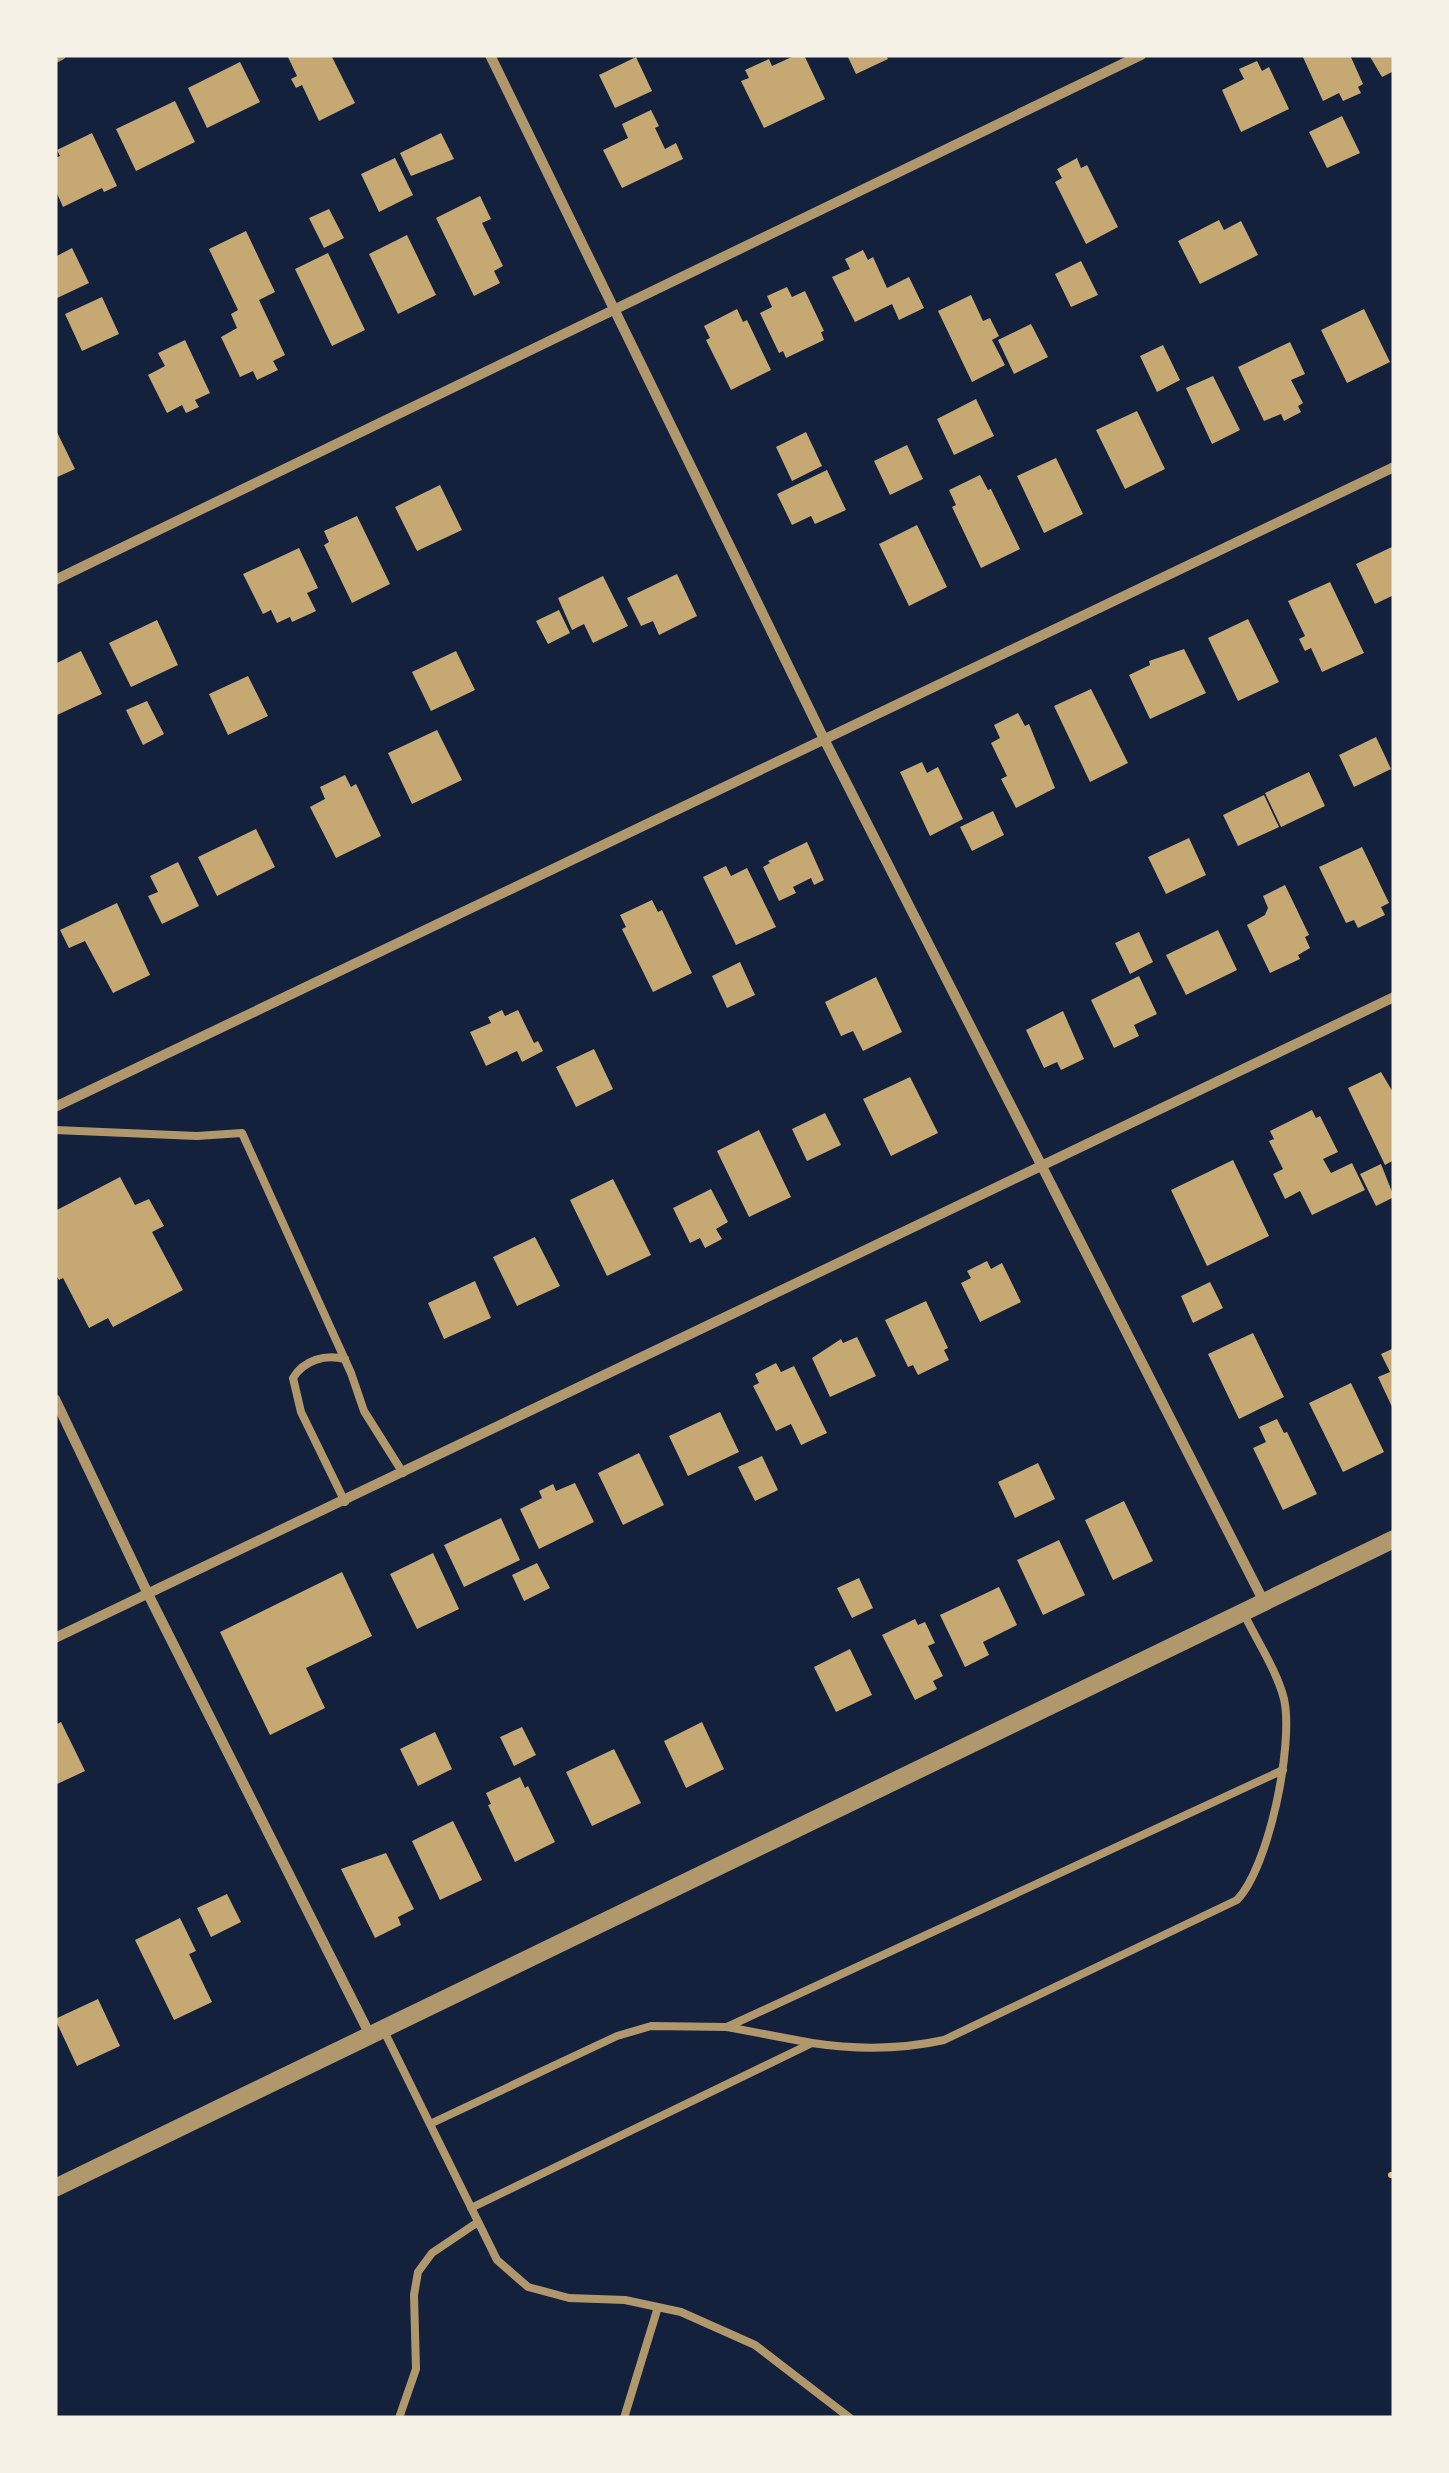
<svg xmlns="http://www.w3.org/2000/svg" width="1449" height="2473" font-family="Commissioner,sans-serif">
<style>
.building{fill:#c6a872}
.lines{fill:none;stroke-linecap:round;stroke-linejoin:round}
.path{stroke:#e5c07b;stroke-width:6}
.service{stroke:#b1986c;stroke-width:8}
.minor{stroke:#b1986c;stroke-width:10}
.tertiary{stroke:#b1986c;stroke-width:18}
</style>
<rect width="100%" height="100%" fill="#14213d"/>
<path class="building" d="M287,55h44l24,48 -36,18 -17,-36 -6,3 -5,-9 6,-3z
M796,55h8l21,44 -61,29 -23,-47 8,-3 -4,-8 24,-11 3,7z
M847,55h39l2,4 -32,15z
M1302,55h48l13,29 -5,3 3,6 -18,8 -4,-8 -16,8z
M1369,55h25v16l-12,6z
M636,57l16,34 -37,17 -16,-33z
M1257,61l5,10 7,-4 20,42 -48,23 -19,-42 22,-11 -5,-10z
M240,62l20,40 -53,26 -19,-40z
M175,101l20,41 -59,29 -20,-42z
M651,110l8,16 -4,2 10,21 11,-6 7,16 -61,29 -19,-38 25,-12 -6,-14z
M1342,116l18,37 -33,15 -18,-36z
M92,133l25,53 -13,6 -2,-4 -39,19 -8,-18v-31l5,-2 -3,-6z
M441,133l13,26 -43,17 -11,-23z
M395,158l18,37 -34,17 -18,-38z
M1077,158l4,10 6,-3 31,62 -32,17 -31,-62 7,-4 -5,-9z
M480,196l11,23 -9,4 21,43 -9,5 6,12 -26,13 -38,-78z
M329,209l15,29 -20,10 -15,-30z
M1219,220l5,10 17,-9 17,34 -58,29 -22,-43z
M246,231l29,61 -16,8 26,55 -12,6 5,9 -21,10 -4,-9 -13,6 -19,-40 16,-9 -6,-14 7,-4 -29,-61z
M407,235l29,60 -38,19 -29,-60z
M72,248l17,35 -34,16v-42z
M863,250l5,10 5,-3 14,31 22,-11 15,31 -25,12 -7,-16 -37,18 -23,-45 18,-8 -5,-10z
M328,253l37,77 -33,16 -37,-77z
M1081,261l17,34 -27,12 -16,-33z
M787,287l5,10 13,-6 19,40 -3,1 3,8 -38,18 -3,-7 -4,2 -19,-40 12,-6 -5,-11z
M971,295l12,26 7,-3 9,18 -7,4 13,25 -33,17 -34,-71z
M102,297l17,37 -37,17 -17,-37z
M737,309l6,13 4,-2 24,50 -40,20 -25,-50 4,-2 -6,-12z
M1364,309l26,53 -43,21 -26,-53z
M1031,324l17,33 -34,17 -16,-34z
M185,340l25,53 -15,7 4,7 -13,6 -4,-8 -15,8 -19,-38 17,-9 -7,-13z
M1290,342l15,32 -14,6 12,23 -5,3 3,6 -17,9 -3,-7 -17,7 -26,-54z
M1163,345l17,35 -23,12 -17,-36z
M1213,376l27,54 -28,14 -26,-56z
M976,399l18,37 -40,19 -17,-36z
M1137,411l28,58 -40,20 -29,-59z
M55,428l20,41 -20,9z
M806,432l16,34 -30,15 -16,-34z
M907,445l16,34 -33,16 -16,-34z
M1056,458l27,56 -39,19 -27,-57z
M827,470l19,40 -31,14 -4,-8 -19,9 -15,-31z
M980,475l8,15 3,-1 29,60 -39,19 -29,-61 4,-2 -7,-15z
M440,485l22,45 -45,21 -22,-44z
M357,516l33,68 -38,19 -28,-58 5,-3 -5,-11z
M917,525l30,62 -38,19 -30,-62z
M1394,546v49l-19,9 -19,-40z
M299,548l19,40 -11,5 9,18 -24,11 -2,-5 -13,6 -6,-13 -8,4 -20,-40z
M677,574l20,42 -38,19 -6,-14 -12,5 -14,-28z
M603,576l25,50 -35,17 -9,-19 -12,6 -14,-32z
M1330,582l34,71 -42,19 -11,-24 -6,3 -6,-12 6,-3 -17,-35z
M559,610l11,23 -22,11 -12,-23z
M1248,619l31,63 -41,19 -30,-63z
M157,620l21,45 -47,22 -22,-44z
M1184,649l22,44 -56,26 -21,-44 21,-10 -1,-4z
M81,651l21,43 -47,22v-52z
M456,651l19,39 -44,21 -19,-39z
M248,676l20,40 -40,19 -19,-41z
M1091,689l37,74 -38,19 -36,-76z
M147,701l17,33 -21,11 -17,-35z
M1018,713l7,13 4,-2 26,64 -39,20 -15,-29 6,-3 -16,-33 9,-5 -6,-13z
M437,730l25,50 -50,24 -24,-51z
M1376,737l15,32 -37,18 -15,-32z
M922,762l5,11 11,-6 25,52 -33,17 -30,-64z
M1309,772l16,34 -44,21 -16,-34z
M345,775l6,12 5,-3 25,52 -45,22 -26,-51 15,-8 -5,-12z
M1264,795l15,32 -41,19 -15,-31z
M993,811l11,24 -32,16 -12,-24z
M256,829l19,38 -58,29 -19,-39z
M1189,838l17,37 -40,19 -18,-37z
M807,842l17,38 -10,5 -3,-7 -18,9 3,6 -17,8 -16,-34 7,-4 -2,-2z
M1362,847l27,56 -8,4 4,8 -27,13 -4,-8 -8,3 -27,-56z
M178,862l21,44 -37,18 -14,-28 10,-4 -8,-16z
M726,866l5,10 16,-8 29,59 -40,18 -33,-68z
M1285,885l24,50 -4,2 5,11 -12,7 2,4 -30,14 -23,-48 18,-10 3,-7 -5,-12z
M652,900l6,12 4,-2 30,63 -39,19 -31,-63 4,-2 -6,-12z
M117,903l33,72 -37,18 -28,-52 -16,7 -9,-18z
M1218,930l19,40 -51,25 -20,-40z
M1139,932l14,30 -23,12 -15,-31z
M740,962l15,33 -28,13 -15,-32z
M1139,976l18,38 -23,11 5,11 -25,12 -23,-48z
M876,977l26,55 -39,19 -10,-20 -12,5 -16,-34z
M502,1010l3,6 13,-6 16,33 4,-2 5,10 -21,11 -5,-11 -31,15 -16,-34 21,-9 -3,-6z
M1063,1011l21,48 -23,11 -4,-8 -13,6 -18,-38z
M594,1049l19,40 -37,18 -20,-40z
M1381,1072l13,22v66l-9,5 -37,-77z
M910,1077l28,56 -47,23 -28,-57z
M1312,1110l4,8 4,-2 18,36 -15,7 8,14 21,-10 13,27 -53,25 -12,-24 -15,8 -12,-25 10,-5 -14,-28 5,-2 -4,-8z
M825,1113l16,32 -34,16 -15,-32z
M759,1130l32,67 -42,20 -32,-66z
M1233,1160l36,76 -62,30 -36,-76z
M1381,1164l13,33 -18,9 -16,-32z
M120,1177l15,28 14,-6 15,27 -12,6 31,58 -70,37 -5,-9 -19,10 -26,-50 -4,2 -4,-6v-63z
M613,1179l38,76 -44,21 -37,-76z
M711,1189l17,33 -12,7 6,10 -17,9 -5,-10 -10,5 -17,-35z
M535,1237l25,49 -43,20 -24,-49z
M987,1261l4,8 11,-6 19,39 -41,20 -19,-39 10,-5 -4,-7z
M475,1281l16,37 -47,21 -16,-36z
M1210,1282l13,26 -30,15 -12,-27z
M926,1301l22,47 -4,2 5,10 -31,15 -5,-10 -5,2 -23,-47z
M1253,1333l31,64 -45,22 -31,-65z
M857,1337l19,39 -46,21 -18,-39 29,-19 2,4z
M1394,1348v63l-16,-34 12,-5 -9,-18z
M776,1363l5,9 13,-6 33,67 -26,12 -10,-21 -15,7 -23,-45 6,-3 -4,-9z
M1351,1383l33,69 -41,20 -34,-69z
M720,1412l19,40 -51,24 -19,-40z
M1277,1419l7,14 3,-1 30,62 -34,16 -30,-62 13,-6 -7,-15z
M639,1453l25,52 -41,20 -25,-52z
M762,1456l16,34 -23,11 -17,-34z
M1038,1463l17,36 -40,19 -17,-36z
M575,1483l19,39 -55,27 -19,-40 22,-11 -3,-7 14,-7 3,7z
M1124,1501l29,60 -40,19 -28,-60z
M501,1518l19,42 -56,27 -20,-42z
M1059,1540l26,55 -42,20 -26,-55z
M433,1553l26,56 -42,20 -27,-55z
M537,1563l13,25 -26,13 -12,-26z
M342,1572l30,64 -66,32 19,40 -55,27 -50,-103z
M859,1578l14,30 -21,10 -15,-30z
M999,1587l18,38 -34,17 6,13 -24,12 -25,-52z
M915,1619l3,6 7,-3 10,21 -7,3 15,30 -10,5 4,8 -22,11 -33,-65z
M850,1649l22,46 -36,17 -22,-45z
M61,1722l24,49 -30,14v-60z
M702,1722l22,47 -38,19 -22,-47z
M522,1727l14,28 -22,11 -14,-29z
M435,1732l17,37 -34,17 -18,-37z
M614,1749l27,54 -49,23 -26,-54z
M520,1777l5,11 3,-2 27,56 -40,20 -27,-57 3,-1 -5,-11z
M453,1821l29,59 -42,20 -28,-59z
M386,1853l28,56 -16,8 3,8 -26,13 -34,-69z
M227,1894l14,28 -30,15 -14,-29z
M180,1918l16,33 -7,3 23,48 -38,18 -39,-80z
M98,1999l22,47 -43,20 -22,-47z"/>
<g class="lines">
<path class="path" d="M1391,2175h3"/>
<path class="service" d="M55,1130l142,6 45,-3 109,240 13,38 39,62
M345,1359c-20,-5 -41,1 -52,19l8,34 44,90
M727,2027l556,-257
M383,2029l114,231 31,27 41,11 56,2 56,12 74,33 95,73
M430,2124l187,-88 34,-10 76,1 85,16
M471,2208l341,-165c46,7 87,7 132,-3l293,-140c32,-33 57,-156 47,-201 -7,-28 -27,-58 -40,-85
M399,2418l17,-49 -2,-74 4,-23 14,-19 46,-31
M624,2418l34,-111"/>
<path class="minor" d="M490,55l334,684 440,863
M55,58l6,-3
M55,580l1086,-525
M55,1107l1339,-640
M55,1399l93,195 222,441
M55,1638l1339,-641"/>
<path class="tertiary" d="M55,2188l1339,-649"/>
</g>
<rect width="1449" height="2473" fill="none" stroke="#f6f1e7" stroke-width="115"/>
</svg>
